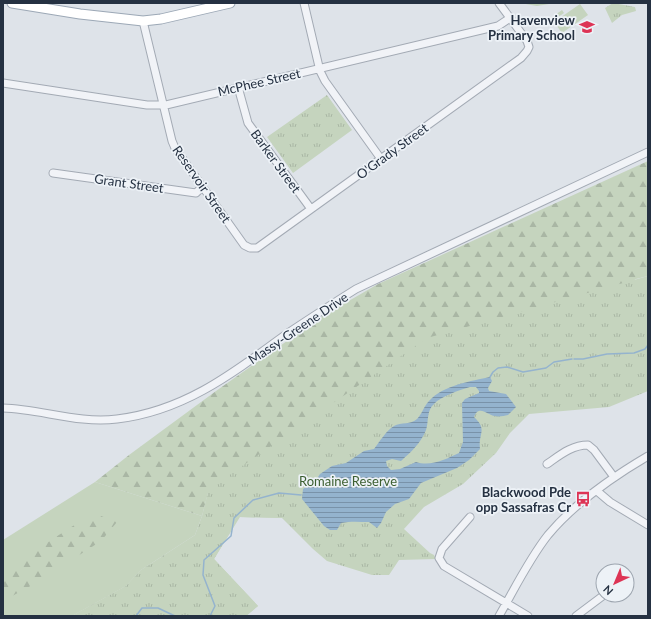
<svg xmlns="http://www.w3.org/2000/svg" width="651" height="619" font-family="Lato,sans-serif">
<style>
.green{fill:#c5d4be}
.forest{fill:url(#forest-firs)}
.park{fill:url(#park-tufts)}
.water{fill:url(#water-rules);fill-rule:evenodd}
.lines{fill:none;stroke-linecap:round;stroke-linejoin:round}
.stream{stroke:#94b3ce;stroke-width:1.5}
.minor-casing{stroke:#a3aab4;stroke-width:9}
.major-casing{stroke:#9ca8b6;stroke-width:11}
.minor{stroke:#f1f3f7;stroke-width:7}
.major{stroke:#fff;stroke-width:9}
.labels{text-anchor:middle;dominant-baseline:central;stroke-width:3.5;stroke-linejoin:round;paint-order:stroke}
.poi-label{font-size:13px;font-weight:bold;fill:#253142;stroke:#edf2f7;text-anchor:end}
.street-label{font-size:13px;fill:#253142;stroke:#edf2f7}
.park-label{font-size:13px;fill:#3c5f31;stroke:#edf2f7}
</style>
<defs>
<pattern id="forest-firs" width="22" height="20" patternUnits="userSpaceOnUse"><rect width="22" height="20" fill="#c5d4be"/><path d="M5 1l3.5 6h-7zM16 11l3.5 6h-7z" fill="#a9b6a4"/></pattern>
<pattern id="park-tufts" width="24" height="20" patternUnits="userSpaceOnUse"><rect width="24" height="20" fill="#c5d4be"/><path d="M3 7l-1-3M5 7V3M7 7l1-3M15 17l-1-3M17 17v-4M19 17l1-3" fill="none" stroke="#a9b6a4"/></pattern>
<pattern id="water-rules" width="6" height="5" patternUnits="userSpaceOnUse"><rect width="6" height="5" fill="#94b3ce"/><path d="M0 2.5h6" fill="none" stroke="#7992a9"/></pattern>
</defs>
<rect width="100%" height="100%" fill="#dee3e9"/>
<path class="green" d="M520,3h35l-18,3z
M580,4l8,11 -26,18 -8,-11z
M562,10l2,3 -18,12 -2,-2z
M95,482l107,34 -7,19 -54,35 -15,16 -54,30h-69v-76z"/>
<path class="forest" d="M648,161v115l-12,3 -354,239 -43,-1 -25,42 44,47 -12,10h-174l54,-30 15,-16 72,-41 -5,-36 -6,23 -107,-34 34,-27 87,-64 105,-74 57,-33z
M93,513l24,9 -16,19 -65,42 -33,18v-30z"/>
<path class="park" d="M613,3l22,4 1,4 -14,4 -10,8 -7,-15z
M327,95l25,35 -59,43 -26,-36z
M648,276v115l-39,16 -80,7 -19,19 -14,20 -33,31 -39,23 -20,22 26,24 4,2 2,4 -37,1 -10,15h-17l-45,-14 -14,-12 -31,-31 -42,-1 -26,42 44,47 -12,10h-174l54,-30 15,-16 54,-35 7,-19 6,-24 24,-19 195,-135z"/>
<path class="water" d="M490,377l2,4 -4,7 1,3 17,3 10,13 -8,8c-4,1 -9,2 -13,1 -8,-1 -16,-12 -21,1 14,13 4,16 6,32l-11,11 -12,8 -36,15 -12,16 -14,5 -9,8 -5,11 -4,5 -8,-6c-10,0 -18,-1 -28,1l-4,7h-7l-6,-4 -22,-27 1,-10 13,-9 4,-6 12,-8 14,-3 18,-12 10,-2c6,-8 12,-18 20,-23 7,-4 17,-1 23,-7 5,-5 7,-13 12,-18 14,-16 43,-20 61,-24zM470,387h6l3,4v2l-14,6 -3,4 1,39 -4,11c-13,6 -28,14 -43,9l-16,7 -9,1 -4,-4 -1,-5 6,-2 9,2c10,-9 20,-18 25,-31 3,-8 0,-19 8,-26 7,-8 26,-14 36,-17z"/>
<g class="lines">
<path class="stream" d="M574,359h9l24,-5 27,-1 11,-4 3,-4
M490,377l3,-5 5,-4 9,-1 16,5 23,-4 8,-6 18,-3
M136,616l6,-8h16l17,8
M210,616l5,-10 -12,-31 1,-15 27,-24 3,-18 19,-18 26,-7 22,2"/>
<g class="minor-casing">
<path id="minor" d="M304,3l16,68 5,10 56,78
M143,21l29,120 3,7 69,97 6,3h7l264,-190 6,-7 2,-4 -2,-6 -28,-38
M3,83l144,22h19l332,-79 12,-8
M238,87l10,36 63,86
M53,173l143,20 6,-6
M3,408c38,1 75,16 114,11 67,-8 115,-45 168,-84 24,-16 47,-31 71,-46l292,-137
M547,464c13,-9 25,-19 41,-19l6,5 20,27
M597,491l13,11 38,23
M470,517l-28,32 -3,9 5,8 84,50
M499,616c15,-26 30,-57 49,-81 25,-30 66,-59 100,-79
M576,616l28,-21"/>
</g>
<g class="major-casing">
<path id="major" d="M12,3l68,11 63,7 18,-2 69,-16"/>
</g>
<use href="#minor" class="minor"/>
<use href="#major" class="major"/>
</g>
<defs>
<g id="school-bare" transform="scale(1.2)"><path d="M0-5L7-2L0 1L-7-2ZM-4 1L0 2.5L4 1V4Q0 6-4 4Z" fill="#dd3455" stroke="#edf2f7" stroke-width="2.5" paint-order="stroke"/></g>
<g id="bus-bare" transform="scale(1.2)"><path d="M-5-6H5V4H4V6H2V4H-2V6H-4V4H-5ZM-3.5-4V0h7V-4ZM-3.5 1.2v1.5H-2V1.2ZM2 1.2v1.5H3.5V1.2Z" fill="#dd3455" stroke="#edf2f7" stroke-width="2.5" paint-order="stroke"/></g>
</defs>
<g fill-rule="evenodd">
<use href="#school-bare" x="587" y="27"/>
<use href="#bus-bare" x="583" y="499"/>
</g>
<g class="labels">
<g class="poi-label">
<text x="575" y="20">Havenview<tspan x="575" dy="15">Primary School</tspan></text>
<text x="571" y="492">Blackwood Pde<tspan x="571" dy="15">opp Sassafras Cr</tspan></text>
</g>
<g class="street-label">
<text transform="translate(259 82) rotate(-13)">McPhee Street</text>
<text transform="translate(392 151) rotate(-36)">O'Grady Street</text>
<text transform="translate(276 161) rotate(54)">Barker Street</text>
<text transform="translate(129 183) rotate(8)">Grant Street</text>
<text transform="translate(202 184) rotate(55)">Reservoir Street</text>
<text transform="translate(298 328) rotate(-34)">Massy-Greene Drive</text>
</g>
<g class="park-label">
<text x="348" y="481">Romaine Reserve</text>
</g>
</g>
<rect width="651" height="619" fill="none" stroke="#253142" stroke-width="8"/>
<g transform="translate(615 583) rotate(224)"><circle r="19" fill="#edf2f7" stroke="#9da5af"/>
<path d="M0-3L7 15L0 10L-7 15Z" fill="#dd3455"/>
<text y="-6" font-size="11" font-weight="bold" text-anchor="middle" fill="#253142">N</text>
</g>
</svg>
